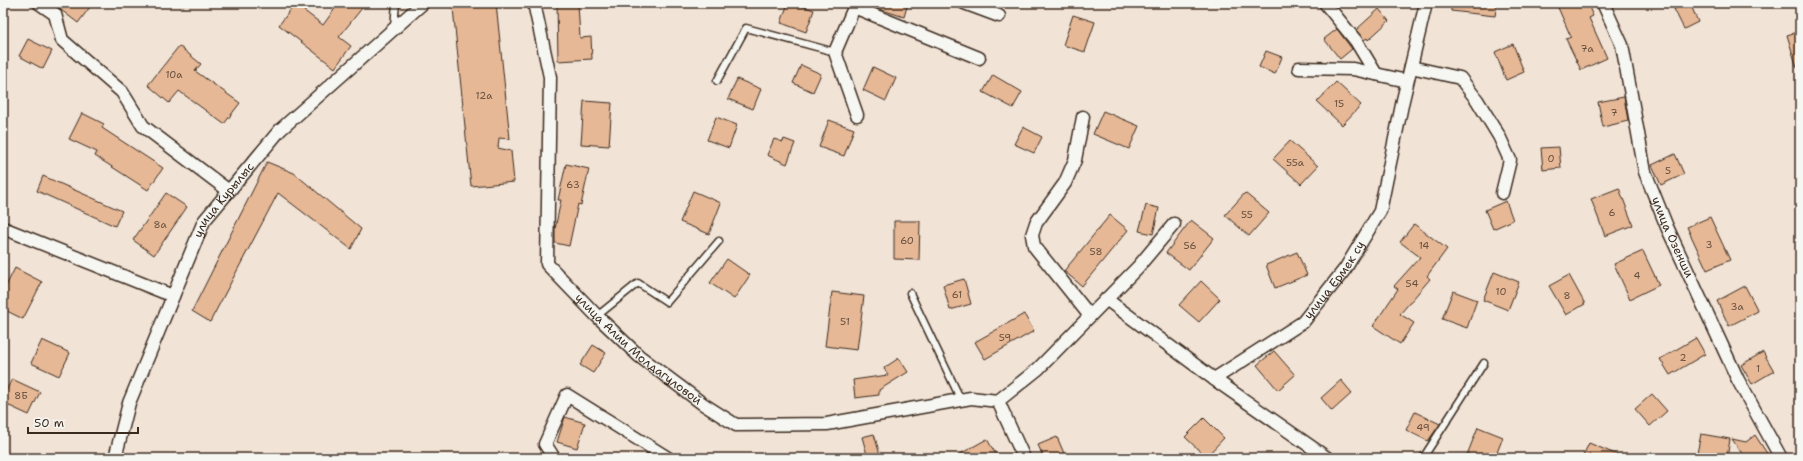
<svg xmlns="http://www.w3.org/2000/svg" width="1803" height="461" font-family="'Shantell Sans',sans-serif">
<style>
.building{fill:#e6b896;stroke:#3b2a1e}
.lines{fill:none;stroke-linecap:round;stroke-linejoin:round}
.service-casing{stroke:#3b2a1e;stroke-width:9}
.minor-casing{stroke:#3b2a1e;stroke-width:15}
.service{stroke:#f6f6f2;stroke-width:6}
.minor{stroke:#f6f6f2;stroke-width:12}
.labels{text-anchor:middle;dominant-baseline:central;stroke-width:3;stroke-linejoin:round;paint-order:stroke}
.number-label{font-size:10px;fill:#664e3c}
.street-label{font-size:12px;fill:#3b2a1e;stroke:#f6f6f2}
</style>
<rect width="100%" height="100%" fill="#f1e3d6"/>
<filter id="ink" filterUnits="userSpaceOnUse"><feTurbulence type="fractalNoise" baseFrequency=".025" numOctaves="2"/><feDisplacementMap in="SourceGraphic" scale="8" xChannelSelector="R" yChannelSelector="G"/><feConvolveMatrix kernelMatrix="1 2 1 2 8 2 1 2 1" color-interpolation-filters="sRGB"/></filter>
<g filter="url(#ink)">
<path class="building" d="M52,3h41l-15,20z
M339,3h27l-27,34 12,9 -16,22 -56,-43 16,-21 28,21z
M496,3l14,136 -11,-1 -1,10 13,3 3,31 -43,4 -18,-178z
M557,3h21l2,35 11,-1 1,22 -34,2z
M788,3h6l20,7 -8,22 -25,-9z
M869,3h39l-4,14 -31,-10 -4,-2z
M1451,3h46l-2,13 -44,-5z
M1556,3h31l6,13 -4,2 18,40 -26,12 -15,-31 5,-2z
M1687,3h3l8,19 -14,7 -10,-20z
M1379,9l10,12 -21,19 -1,-2 -3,2 -8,-10z
M1073,15l22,7 -10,30 -22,-7z
M1337,29l15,20 -12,10 -16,-20z
M1800,31v37h-3l-10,-33z
M28,39l24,12 -9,18 -24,-13z
M1513,44l11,28 -18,8 -11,-28z
M179,46l22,18 -6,7 45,32 -16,21 -45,-33 -10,12 -21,-18z
M1266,51l16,6 -7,17 -16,-7z
M801,65l20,9 -8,18 -20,-9z
M873,67l23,11 -10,23 -23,-11z
M993,75l29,17 -9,16 -30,-16z
M737,79l24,10 -8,20 -25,-10z
M1336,82l25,23 -19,20 -25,-23z
M1624,97l4,24 -25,6 -5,-25z
M584,101l28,2 -3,43 -28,-2z
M1103,111l36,15 -10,23 -36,-15z
M82,113l22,11 -2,4 61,40 -15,22 -53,-34 2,-4 -28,-13z
M716,117l21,8 -8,23 -22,-8z
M829,120l25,9 -10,27 -25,-9z
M1023,127l19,10 -8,16 -20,-9z
M774,139l9,3 1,-3 11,4 -8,21 -20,-9z
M1290,141l28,25 -17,18 -28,-25z
M1559,147l2,21 -18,2 -2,-22z
M1675,154l9,20 -23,11 -9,-20z
M267,162l27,11 67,56 -10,20 -73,-56 -68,129 -18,-11z
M566,164l23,5 -8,36 -3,-1 -9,42 -14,-3v-14l6,-29h-3z
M43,176l79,35 -7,15 -78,-35z
M1619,188l14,37 -28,11 -14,-37z
M693,191l28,12 -12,31 -29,-12z
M166,193l21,14 -33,48 -21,-15z
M1245,193l24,20 -20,23 -24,-21z
M1506,201l7,19 -20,9 -8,-19z
M1146,205l13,3 -6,26 -14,-3z
M1110,215l18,15 -46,56 -18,-15z
M1710,217l20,43 -23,10 -20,-43z
M1191,220l23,18 -25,32 -23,-17z
M894,221h26l-1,39 -25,-1z
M1414,224l33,25 -20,27 3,3 -30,35 14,9 -14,21 -27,-18 25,-37 -4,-3 26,-29 -20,-15z
M1643,251l16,34 -29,14 -16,-35z
M1297,252l10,23 -32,13 -9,-23z
M727,259l23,16 -16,24 -24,-16z
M15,268l27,14 -19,37 -20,-10v-17z
M1494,272l25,10 -11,28 -25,-10z
M1569,275l16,29 -19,11 -17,-29z
M964,279l7,25 -21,6 -7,-25z
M1201,281l19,18 -21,23 -20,-17z
M1745,286l13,25 -29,15 -12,-25z
M1453,291l24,9 -10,28 -25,-9z
M832,292l32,4 -7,54 -32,-4z
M1024,314l10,17 -49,28 -10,-17z
M1696,338l9,16 -35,21 -10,-16z
M42,340l28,13 -11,23 -28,-13z
M593,345l13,8 -13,20 -13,-8z
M1274,351l21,24 -17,15 -21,-25z
M1763,352l11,19 -22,13 -11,-19z
M899,358l9,14 -29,18v5l-24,3 -2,-18 35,-5 -4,-7z
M12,379l28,13 -11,23 -26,-12v-6z
M1341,380l11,13 -20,18 -11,-13z
M1652,394l15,17 -17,15 -15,-17z
M1415,412l25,12 -12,17 -22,-11z
M565,417l20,6 -8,25 -20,-6z
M1204,418l20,20 -18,19 -21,-20z
M1478,427l25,10 -8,21h-21l-7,-3z
M874,434l6,21 -12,3 -6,-21z
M1701,434l29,5 -3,19h-31z
M1755,435l15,23h-25l-13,-19 14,3z
M1057,437l9,21h-22l-6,-13z
M987,439l11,19h-45z
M1589,443l36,15h-43z"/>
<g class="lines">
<g class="service-casing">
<path id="service" d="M394,27l2,-24
M717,81l29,-53 89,24
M910,293l51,107
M597,316l41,-33 29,19 52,-61
M1423,458l61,-95"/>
</g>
<g class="minor-casing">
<g id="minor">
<path d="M39,3l16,11 7,26 60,52 21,34 86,65"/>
<path id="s1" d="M534,3l16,74 -3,187 50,52 42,40 64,48 33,21 91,-1 144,-26 27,3"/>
<path d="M856,3l-21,49 22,63"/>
<path d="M964,3l35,13"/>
<path d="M1325,3l31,38 20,33"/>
<path id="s2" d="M1603,3l19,42 23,127 22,55 71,153 43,78"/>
<path d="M854,7l125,51"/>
<path d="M1411,67l49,11 17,22 22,36 11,24 -8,33"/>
<path d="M1299,68l54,1 54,12"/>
<path d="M1083,117l-8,43 -10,23 -29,40 -4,12 2,11 56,70"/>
<path d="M3,228l170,68"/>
<path d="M1106,299l108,80"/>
<path id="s3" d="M115,458l14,-55 75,-182 76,-91 143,-127"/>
<path d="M554,458l-9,-14 22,-49 101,63"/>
<path d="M1024,458l-26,-57 40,-32 100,-102 36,-43"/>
<path id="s4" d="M1327,458l-113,-79 89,-57 42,-53 35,-58 23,-111 23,-97"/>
</g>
</g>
<use href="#service" class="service"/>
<use href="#minor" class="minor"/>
</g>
</g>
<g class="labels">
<g class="number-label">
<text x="1587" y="48">7а</text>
<text x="174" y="74">10а</text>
<text x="484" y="95">12а</text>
<text x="1339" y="103">15</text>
<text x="1614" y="112">7</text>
<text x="1551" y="158">0</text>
<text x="1295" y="162">55а</text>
<text x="1668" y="170">5</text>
<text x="573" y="184">63</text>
<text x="1612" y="212">6</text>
<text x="1247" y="214">55</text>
<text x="160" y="224">8а</text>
<text x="907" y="240">60</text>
<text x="1709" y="244">3</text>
<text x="1190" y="245">56</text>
<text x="1424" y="245">14</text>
<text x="1096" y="251">58</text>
<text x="1637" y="275">4</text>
<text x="1412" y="283">54</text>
<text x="1501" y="291">10</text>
<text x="957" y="294">61</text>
<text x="1567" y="295">8</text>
<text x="1737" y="306">3а</text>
<text x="845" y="321">51</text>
<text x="1005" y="337">59</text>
<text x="1683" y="357">2</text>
<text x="1758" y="368">1</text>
<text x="21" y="395">8Б</text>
<text x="1423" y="427">49</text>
</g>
<g class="street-label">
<text stroke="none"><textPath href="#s3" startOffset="282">улица Курылыс</textPath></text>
<text stroke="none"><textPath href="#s2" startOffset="246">улица Озенши</textPath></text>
<text stroke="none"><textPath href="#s4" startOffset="296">улица Ермек су</textPath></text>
<text stroke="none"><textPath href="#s1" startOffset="388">улица Алии Молдагуловой</textPath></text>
</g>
</g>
<rect width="1803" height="461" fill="none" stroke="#f6f6f2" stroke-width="16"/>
<rect x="8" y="8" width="1787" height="445" fill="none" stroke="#3b2a1e" stroke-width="1.5" filter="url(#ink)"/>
<path d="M28 427v6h110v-6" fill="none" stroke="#3b2a1e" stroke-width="2"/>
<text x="34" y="427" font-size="12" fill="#3b2a1e" stroke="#f6f6f2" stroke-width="3" paint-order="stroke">50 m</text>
</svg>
